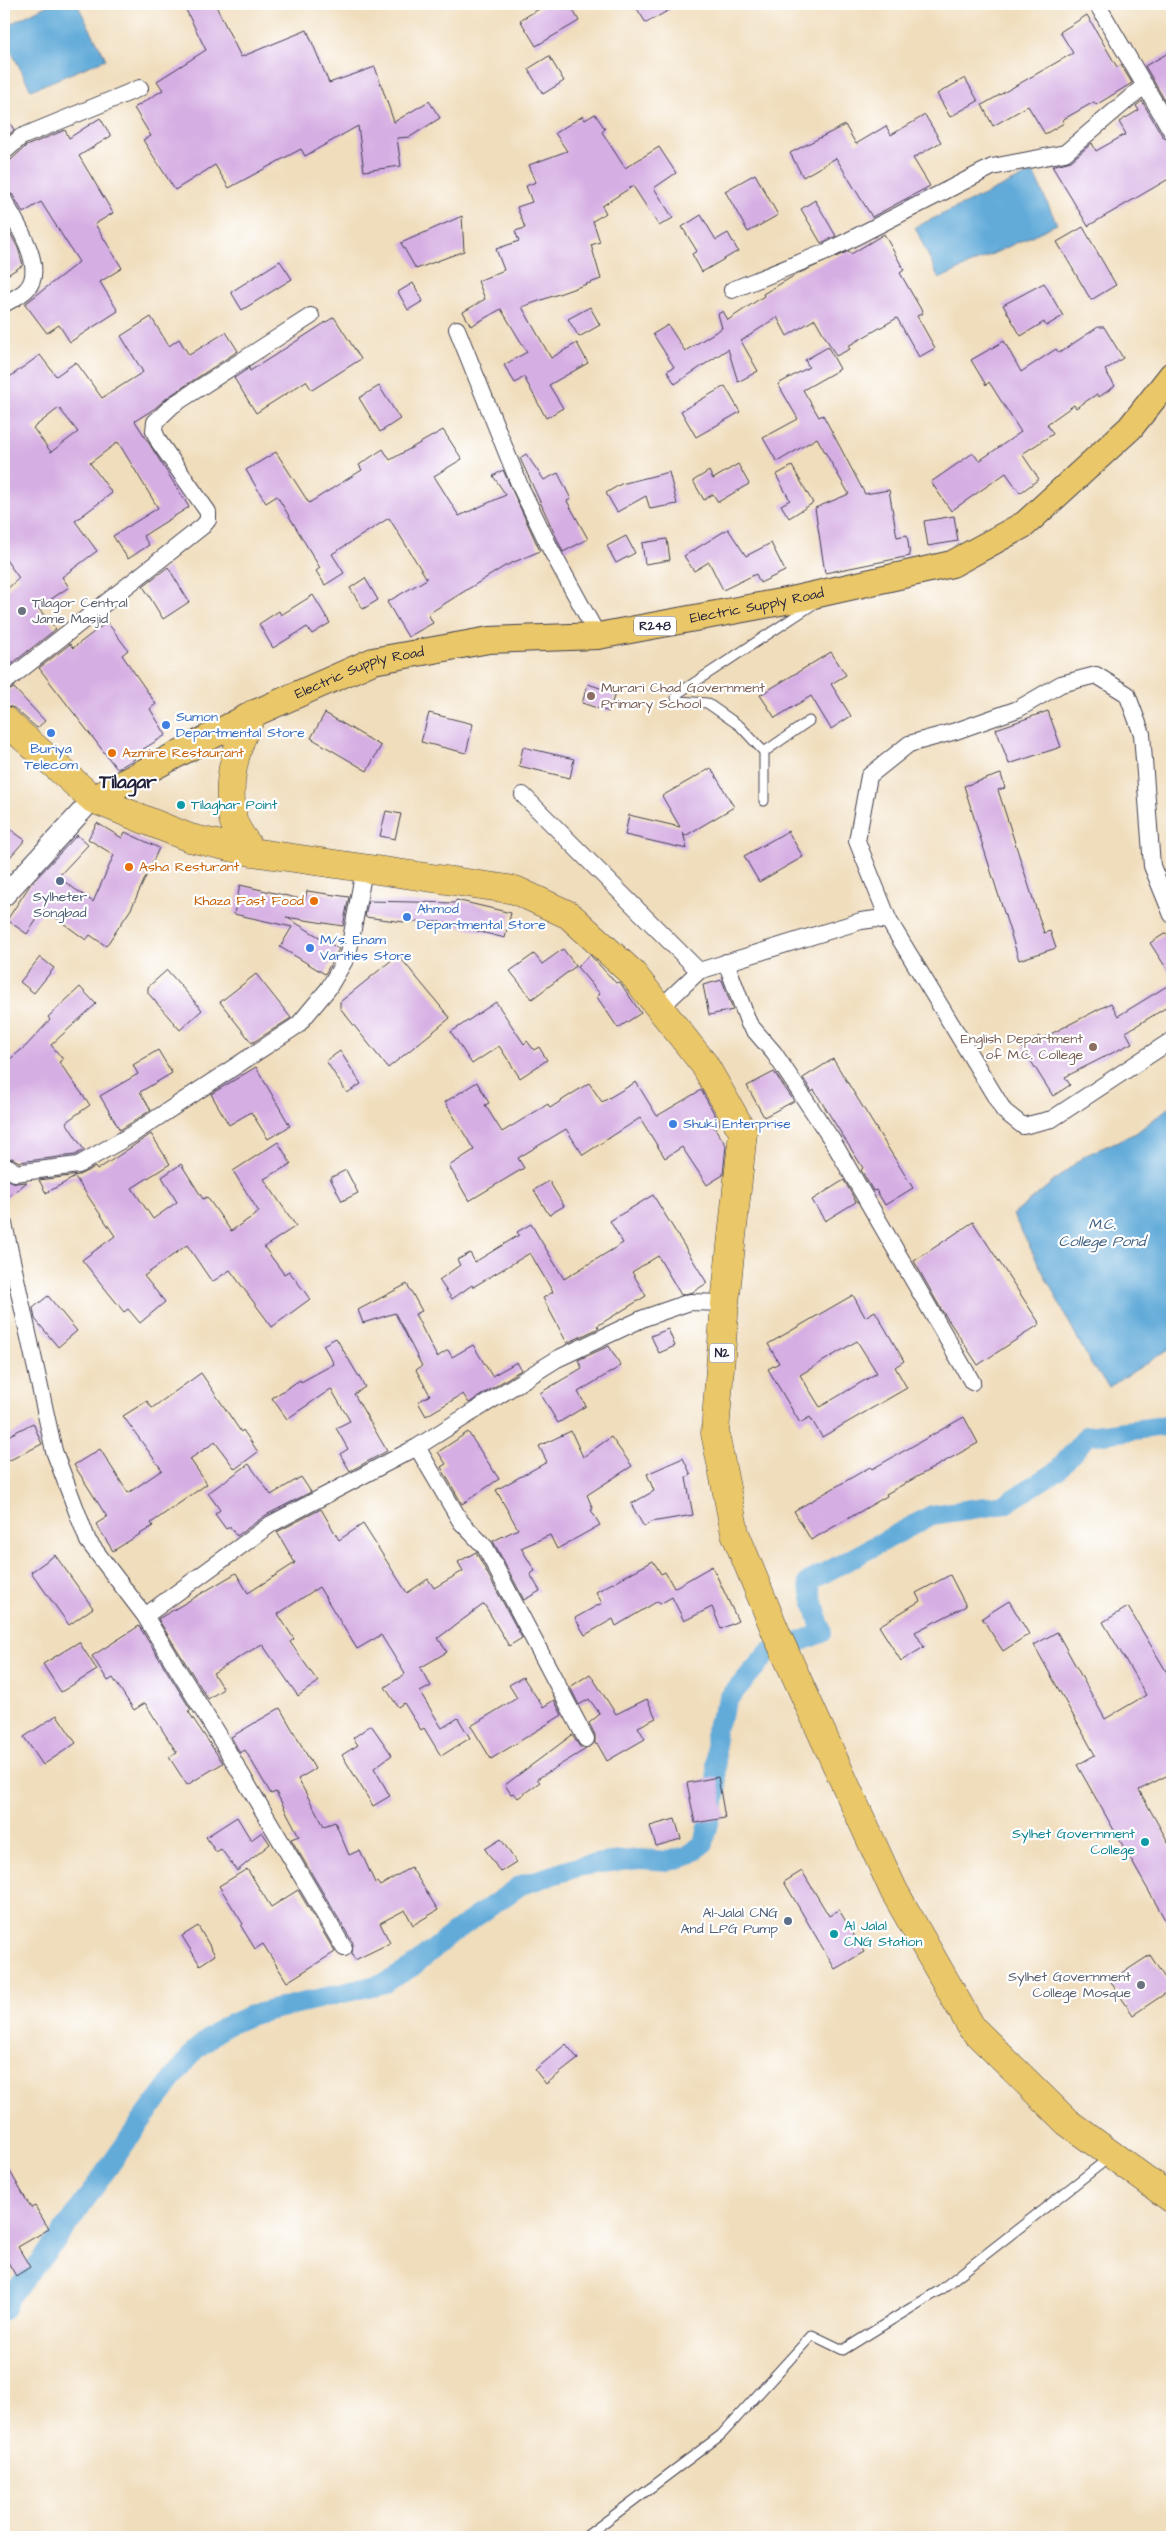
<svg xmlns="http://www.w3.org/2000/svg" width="1176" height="2541" font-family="'Architects Daughter',sans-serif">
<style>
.water{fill:#62abd9;stroke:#42668a}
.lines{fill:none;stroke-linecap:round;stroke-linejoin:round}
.canal{stroke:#62abd9;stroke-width:20}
.building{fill:#d5aee3;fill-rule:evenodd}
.service-casing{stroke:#413e4e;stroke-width:11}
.minor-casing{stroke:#413e4e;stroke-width:18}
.tertiary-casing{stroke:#413e4e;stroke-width:22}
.primary-casing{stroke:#413e4e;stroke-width:28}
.trunk-casing{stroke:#413e4e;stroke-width:29}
.service{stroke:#fff;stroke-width:9}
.minor{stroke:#fff;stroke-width:16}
.tertiary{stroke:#fff;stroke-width:20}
.primary{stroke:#eac769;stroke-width:26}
.trunk{stroke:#eac769;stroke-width:28}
.worship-dot{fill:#6b7280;stroke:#fff;stroke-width:2}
.education-dot{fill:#8d6e63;stroke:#fff;stroke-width:2}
.shop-dot{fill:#3f7fe0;stroke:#fff;stroke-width:2}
.food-dot{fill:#e8710a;stroke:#fff;stroke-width:2}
.culture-dot{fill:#0f9aa8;stroke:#fff;stroke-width:2}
.service-dot{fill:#5c6f8a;stroke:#fff;stroke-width:2}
.labels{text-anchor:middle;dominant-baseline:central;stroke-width:4.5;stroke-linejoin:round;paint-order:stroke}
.shield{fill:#fff;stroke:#646476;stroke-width:1}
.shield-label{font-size:12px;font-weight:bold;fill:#22223b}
.worship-label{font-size:14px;fill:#5b616d;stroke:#fff;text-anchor:start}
.street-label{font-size:14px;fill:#22223b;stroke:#fff}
.education-label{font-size:14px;fill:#785e54;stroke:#fff;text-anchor:start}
.shop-label{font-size:14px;fill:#366cbe;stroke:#fff;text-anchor:start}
.food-label{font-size:14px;fill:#c56008;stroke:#fff;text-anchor:start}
.culture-label{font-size:14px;fill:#0d838f;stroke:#fff;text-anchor:start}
.service-label{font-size:14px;fill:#4e5e75;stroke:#fff}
.water-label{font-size:15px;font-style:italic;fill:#3f6082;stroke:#fff}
.district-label{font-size:19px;font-weight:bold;fill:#22223b;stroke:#fff}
</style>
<rect width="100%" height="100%" fill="#fff"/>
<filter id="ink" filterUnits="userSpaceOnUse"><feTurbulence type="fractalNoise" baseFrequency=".02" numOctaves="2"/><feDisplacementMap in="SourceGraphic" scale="10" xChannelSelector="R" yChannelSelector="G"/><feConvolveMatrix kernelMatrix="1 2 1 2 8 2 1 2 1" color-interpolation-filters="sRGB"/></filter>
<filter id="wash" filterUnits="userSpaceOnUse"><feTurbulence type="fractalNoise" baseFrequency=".0096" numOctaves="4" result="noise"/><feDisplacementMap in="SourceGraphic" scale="20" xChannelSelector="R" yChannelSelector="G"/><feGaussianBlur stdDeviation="1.12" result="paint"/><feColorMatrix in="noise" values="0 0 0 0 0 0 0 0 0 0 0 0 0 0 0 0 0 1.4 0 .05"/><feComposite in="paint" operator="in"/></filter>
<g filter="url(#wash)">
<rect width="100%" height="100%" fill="#f0ddbc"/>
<path class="water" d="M50,4h27l29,55 -75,31 -27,-53v-10z
M1033,172l24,52 -118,55 -24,-52z
M1172,1105v242l-63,40 -17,-21 -79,-151 71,-59 52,-23z"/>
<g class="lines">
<path class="canal" d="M794,1644l28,-11 -14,-51 124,-67 73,-11 53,-34 29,-34 85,-11
M4,2310l5,-12 51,-62 77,-109 58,-77 27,-22 29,-13 134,-32 27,-16 41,-34 68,-48 57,-18 23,-4 39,-4 29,2 18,-5 17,-13 13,-51 -2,-62 14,-32 39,-45"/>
</g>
<g id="blocks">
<path class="building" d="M183,4h32l26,53 66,-27 22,53 46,-16 19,55 35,-21 11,17 -30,19 -13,1 4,28 -37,5 -6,-45 -53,30 -4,-7 -72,39 -14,-23 -40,25 -32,-50 8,-4 -17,-28 29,-18 -6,-9 49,-31z
M548,4h22l9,17 -43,25 -16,-26z
M634,4h46l-34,19z
M1087,15l30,52 4,-2 11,18 -36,22 -2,-3 -32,18 2,3 -19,11 -17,-28 -35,20 -11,-21 91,-52 -13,-21z
M1172,51v62l-27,-47z
M549,56l15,25 -21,13 -15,-25z
M965,78l13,23 -28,16 -13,-23z
M1142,101l21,36 9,5v35l-84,49 -36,-60 19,-5 21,-18 4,8 30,-17 -7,-12 20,-12 -3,-4z
M4,112l10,18 -10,9z
M595,114l10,15 -3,3 23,36 34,-21 17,26 -22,15 19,30 -14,8 -26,-40 -31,20 4,7 -13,8 7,21 -9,3 10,34 -79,28 29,51 26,-15 11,20 -39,22 14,23 -17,10 -22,-41 -9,6 -11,-18 23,-13 -26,-43 -30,17 -8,-14 22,-13 -7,-18 26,-11 -8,-21 23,-8 -4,-10 10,-3 -8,-21 15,-5 -6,-16 10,-4 -7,-17 38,-14 -12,-18 28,-17 2,4z
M925,115l16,27 -28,16 17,28 -58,31 -36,-59 -33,19 -13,-24 55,-28 11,19 30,-18 5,9z
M100,118l11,18 -32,20 34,57 -18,11 27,44 -22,14 18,29 -48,31 -11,-17 -12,8 -22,-29 54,-42 -38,-60 -18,11 -10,-18 -9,-5v-28l7,-2 15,-14 39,-16 4,8z
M755,174l23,41 -30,17 -23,-41z
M815,200l21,36 -15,7 -20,-34z
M701,215l15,25 12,-7 10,18 -36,21 -10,-18 5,-3 -15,-24z
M462,216l2,35 -48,18 -15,-26z
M4,221l14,27 5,17 -19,12z
M1083,227l33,58 -25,15 -34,-58z
M884,234l20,36 -4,3 23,40 -6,3 18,32 -16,9 -22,-39 -49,28 2,3 -14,7 -21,-37 -28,17 -10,-19 -36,24 17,30 -20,11 -10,-33 -53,35 -8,-13 7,-4 -21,-33 15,-9 17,26 37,-23 -4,-14 5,-3 5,9 36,-24 -1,-2 34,-20 52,-23 2,3z
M280,261l12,18 -50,31 -11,-18z
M413,283l10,18 -15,9 -10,-18z
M1044,283l19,33 -17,10 -2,-4 -23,14 -18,-31z
M590,307l10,18 -21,12 -11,-18z
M151,317l18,29 10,-7 10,16 37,-23 12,19 -70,46 -14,12 -19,12 54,86 -46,29 6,9 -21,14 -15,-23 45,-28 -40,-66 -28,21 22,30 -37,28 22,30 -35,26 7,10 -31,21 18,21 -52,41v-78l15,-14 -15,-21v-176l36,-26 16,21 20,-14 26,36 41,-26 -22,-36zM59,408l19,24 -27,20 -18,-24z
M334,317l27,42 -49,31 -6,-9 -50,32 -22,-35 15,-10 1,3z
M1098,327h6l19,31 -18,12 10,16 -16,11 -2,-3 -21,14 -2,-3 -27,19 6,10 -31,20 17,25 -19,14 -14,-20 -55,38 -20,-29 42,-29 6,8 42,-29 -32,-50 -3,3 -15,-25 33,-19 17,31 35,-23 3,4z
M828,347l12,22 -37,21 16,27 4,-2 42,79 24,-4 8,47 10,-2 3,21 -85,17 -10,-65 34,-14 -32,-56 -40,24 -14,-24 35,-19 -20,-35 31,-17 -4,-7z
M379,386l21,33 -20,13 -21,-34z
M725,386l15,26 -44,25 -15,-26z
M443,430l19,29 -28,17 25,40 47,-21 -13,-19 10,-6 37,81 -35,15 -77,48 5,9 -25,14 -21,-35 40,-23 -38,-61 -57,36 12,19 -19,12 -9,-14 4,-3 -43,-72 -11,7 -20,-33 30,-18 33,51 53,-33 -3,-5 24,-16 7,11z
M526,454l18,26 14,-7 13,26 -4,2 21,38 -25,13 -43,-94z
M738,464l11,20 -31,18 -5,-8 -9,6 -11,-19 16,-10 4,8z
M792,466l21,37 -24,15 -8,-13 9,-5 -14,-25z
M669,472l8,32 -27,5 -4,-13 -29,16 -11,-19 15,-9z
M954,516l4,25 -30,5 -4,-25z
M728,529l18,27 25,-13 14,28 -25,12 -4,-9 -33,16 -14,-28 -15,9 -10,-15z
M626,536l9,17 -19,10 -9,-17z
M667,539l3,21 -25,4 -3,-21z
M168,567l21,35 -26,17 -20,-33z
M365,578l13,22 -15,9 -13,-21z
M313,595l17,28 -18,11 -5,-7 -34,21 -14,-24 20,-13 2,4z
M107,622l21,28 -6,5 34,49 -6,5 16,26 -34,21 3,3 -18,10 -78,-101 31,-24 3,4z
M831,652l15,23 -15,9 20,32 -20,13 -20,-33 -36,22 -15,-23z
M588,684l27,9 -6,19 -27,-9z
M14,688l31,33 -8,7 -23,-20 -10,-3v-12z
M1048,711l13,36 -52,17 -13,-35z
M325,713l56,33 -14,25 -56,-33z
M429,713l44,11 -7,29 -45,-11z
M523,747l51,12 -4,19 -51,-12z
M711,768l23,39 -49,29 -2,-4 4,17 -62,-14 4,-20 51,12 -18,-31z
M1001,774l4,14 -7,2 46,143 6,-2 6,17 -37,12 -55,-174z
M386,811l15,3 -6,25 -15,-3z
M97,823l25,15 3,-6 34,16 -28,61 -25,37 -16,-11 -4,5 -42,-31 -17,25 -20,-14 23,-35 47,-50 11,10 -30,32 35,25 21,-47 -26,-16z
M4,825l21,15 -21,24z
M788,831l15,26 -44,25 -15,-26z
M240,885l65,15 2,-9 42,6 -6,29 -57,-9 53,32 -14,25 -45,-27 12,-20 -58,-13z
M456,900l55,13 -6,25 -65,-16h-36l-39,-5 3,-16 88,2z
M1166,933l6,9v35l-22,-34z
M563,949l13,17 -44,33 -22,-28 24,-17 8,10z
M398,955l52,63 -62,50 -48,-60v-6z
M590,955l26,28 2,-1 3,2 20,29 -23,15 -21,-31 3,-3 -23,-27z
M40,957l14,11 -20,25 -14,-11z
M167,970l35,40 -22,20 -32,-37v-6z
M256,974l35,44 -39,25 -32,-41z
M722,980l11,30 -24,5 -6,-30z
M1172,983v21l-46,28 6,11 -67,34 5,8 -17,11 -31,-49 17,-11 2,3 70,-36 7,13z
M80,987l16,17 -45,41 12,14 -4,3 31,43 -24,17 18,28 -9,5 -56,7 -7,-4 -7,2 -1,-96 22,-18 24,-26 -2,-3z
M496,1002l28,42 3,-3 7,9 5,-3 8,13 -27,18 -21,-32 -27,18 -21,-32z
M158,1050l14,23 -32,19 11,18 -31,20 -20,-34 38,-22 -5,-9z
M340,1051l21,33 -14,9 -21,-32z
M833,1059l80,129 -28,17 -9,-15 -3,1 -12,-21 2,-2 -49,-78 -2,2 -9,-14z
M256,1067l34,59 -22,13 -17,-27 -22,13 -18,-31z
M774,1072l20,29 -30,16 -17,-31z
M477,1082l12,21 -4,2 17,27 46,-28 2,4 39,-25 13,19 34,-20 21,34 44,-26 19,34 -6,3 12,18 -3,30 -16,10 -25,-38 -17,11 -25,-40 -57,37 -17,-26 -48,29 6,10 -55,33 -20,-35 25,-16 -29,-48z
M151,1134l19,30 -38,24 21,31 24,-17 -15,-25 19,-13 22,35 4,-2 24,34 28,-19 -26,-41 45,-29 13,22 -27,15 32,47 -32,21 20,27 5,-3 21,28 -38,28 -42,-57 -18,12 -25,-37 -43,31 21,26 -25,21 -12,-14 -4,3 -42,-52 33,-24 -40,-59 -29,16 -7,-13 40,-5 16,-8 2,3z
M346,1170l12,23 -16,8 -12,-23z
M8,1180l8,3 11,-1 -23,18v-19z
M844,1180l12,22 -31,19 -13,-21z
M549,1181l15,25 -15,9 -15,-25z
M653,1195l54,88 -14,9 -12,3 -23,-39 -26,16 14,24 -49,30 2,2 -32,15 -24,-45 10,-6 -23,-39 -57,34 -1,-2 -20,14 -13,-19 21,-15 -3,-5 13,-7 5,9 44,-27 -2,-3 14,-8 33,55 59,-36 -13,-22z
M973,1222l67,102 -62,41 -37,-56 -27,-48z
M407,1284l15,27 -7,3 22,43 11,-7 4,7 21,-12 19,31 25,-14 4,8 -52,33 -6,-9 -37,22 -8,-14 12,-7 -14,-25 6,-4 -27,-53 -32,10 -5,-13z
M853,1295l12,22 10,-6 29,50 -9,6 12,21 -85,49 -12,-20 -10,6 -32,-54 11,-6 -11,-19zM857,1341l20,32 -57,34 -20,-32z
M48,1296l29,35 -19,16 -23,-28 -2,-11z
M668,1329l7,17 -16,7 -8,-17z
M336,1338l29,49 -11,7 33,57 -37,20 -10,-17 8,-5 -12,-21 14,-7 -19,-32 -44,30 -15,-21 28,-18 1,2 33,-18 -11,-19z
M609,1346l12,20 -43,26 8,14 -28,17 -18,-30 42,-25 -4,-8z
M201,1373l40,59 2,-2 15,22 -23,17 -20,-27 -25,17 17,25 -56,39 2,3 -40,25 -17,-27 11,-7 -33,-52 26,-16 28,44 34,-23 -39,-54 24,-15 5,7z
M964,1417l14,26 -92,51 1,2 -76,44 -17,-29 76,-44 2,2z
M33,1423l9,21 -38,19v-25z
M571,1431l12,26 28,-20 21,29 -45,29 6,14 -2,1 9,15 -43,24 -7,-14 -29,13 14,23 -5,3 10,17 -16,9 -31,-59 25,-12 -22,-39 51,-28 -8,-16z
M468,1432l31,47 -37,25 -21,-37 5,-3 -8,-12z
M683,1458l8,17 -5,3 7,37 -42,7 -7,5 -13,-23 23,-13 -7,-17z
M249,1464l22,31 30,-18 10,15 -45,23 -29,21 -7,-9 -4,2 -11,-15 5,-4 -12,-17z
M321,1509l18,31 24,-16 44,69 21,-14 6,9 29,-17 -5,-9 18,-10 46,86 -13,8 -25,-42 -46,34 9,14 -27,16 11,18 -11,6 22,36 16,-10 12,20 -29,18 -17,-28 -3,2 -17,-27 -6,4 -13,-20 20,-13 -24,-39 -24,14 -38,-62 -41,27 16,25 -4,3 28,40 -20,14 -36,-52 -49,29 10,16 -15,10 -50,-80 78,-46 12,20 47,-30 -18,-31z
M55,1555l38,53 -24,17 -38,-53z
M653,1561l8,13 4,-2 9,16 38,-22 26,55 -17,8 -9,-22 -28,14 -12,-24 -12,7 -2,-3 -42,25 -3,-7 -28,16 -10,-17 27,-15 -6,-11z
M950,1575l16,31 -51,26 9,15 -23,14 -22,-35 41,-25 -4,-8z
M1009,1601l20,33 -26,17 -21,-33z
M1128,1607l44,74v92l-33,17 33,59v83l-95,-167 18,-10 -61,-110 23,-13 48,87 41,-24 -43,-73z
M139,1626l52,84 -3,1 35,52 -36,22 -18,-28 8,-4 -32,-50 -11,7 -21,-32 -5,3 -16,-25z
M79,1642l18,28 -36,22 -18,-28z
M590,1674l26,40 31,-15 9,19 -18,9 7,12 -38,22 -9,-16 -3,-1v-9l-6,-12 11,-9 -11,-15 -10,6 -9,-18z
M523,1677l20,30 11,-7 8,15 -71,44 -20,-33 46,-28 -8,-13z
M280,1708l35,61 -17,10 26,47 11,-4 14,33 11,-5 15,33 2,-1 3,4 31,-19 27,43 -25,15 -8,-15 -25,13 10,20 -35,17 -3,-6 1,-11 -62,-104 8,-3 -23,-44 -5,2 -26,-44 -5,3 -9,-16z
M57,1715l19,28 -33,22 -19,-28z
M371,1725l21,30 -18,13 16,28 -17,10 -31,-51 16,-10 -5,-7z
M572,1735l8,12 6,2 -49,30 3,3 -22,16 -4,-5 -3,1 -6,-9z
M718,1777l7,41 -30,5 -8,-40z
M237,1817l14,23 11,-8 8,12 -33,27 -16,-22 -5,3 -10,-15z
M675,1819l6,20 -25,7 -6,-20z
M501,1839l15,23 -16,10 -15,-23z
M247,1869l24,38 27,-17 37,62 -48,30 -24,-38 -8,5 -14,-23 2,-2 -24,-38z
M802,1871l27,45 10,-6 25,42 -29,17 -51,-87z
M198,1926l17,29 -15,10 -18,-29z
M1150,1955l22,34 -39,26 -23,-34z
M566,2044l12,15 -32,25 -11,-14z
M4,2161l27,47 4,-2 14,23 -31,18 12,20 -14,9 -12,-21z"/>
</g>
</g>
<g filter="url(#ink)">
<use href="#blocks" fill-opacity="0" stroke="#413e4e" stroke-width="1"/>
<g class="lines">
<g class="service-casing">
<path id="service" d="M764,752l-24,-26 -33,-23 -28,-2 -3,-3 1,-4 137,-90
M764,801v-49l45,-31
M585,2537l136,-102 91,-100 31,15 97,-60 170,-133"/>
</g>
<g class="minor-casing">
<path id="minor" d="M1097,4l75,128
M4,152l17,-15 119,-49
M4,200c11,22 43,67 23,89 -5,6 -16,11 -23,15
M732,290l94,-38 166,-85 73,-14 80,-68
M457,329l63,157 31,64 47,86
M4,683l199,-157 5,-6v-8l-49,-70 -5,-11 1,-9 18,-17 138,-89
M523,795l176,176
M889,921l-32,-80 12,-65 40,-32 47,-13 62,-22 43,-25 35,-9 31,19 15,40 10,132 20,49
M726,962l23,62 25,29 58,87 140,242
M659,1009l40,-38 162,-50 15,-2 13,2 115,190 19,15 29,-7 120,-79
M4,1171l6,-3 5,5 63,-8 53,-30 167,-110 30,-36 20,-34 16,-85
M4,1224l50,227 34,90 57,75 79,129 120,203
M417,1447l44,75 24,25 101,192
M145,1616l126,-92 146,-77 140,-88 87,-41 46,-16 35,1"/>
</g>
<g class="tertiary-casing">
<path id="tertiary" d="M4,896l89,-97"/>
</g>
<g class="primary-casing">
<g id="primary">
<path id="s1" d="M93,799l160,-85 120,-53 116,-21 109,-4 193,-36 161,-36 73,-40 105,-96 42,-53"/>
</g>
</g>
<g class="trunk-casing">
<path id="trunk" d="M4,720l89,79 97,39 62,14 263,38 54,25 63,58 72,91 39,68 -18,171 -10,130 20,100 42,102 117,256 78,137 95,94 105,77
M252,852c-5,-9 -17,-22 -19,-33 -7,-37 2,-73 20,-105"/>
</g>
<use href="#service" class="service"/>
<use href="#minor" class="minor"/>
<use href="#tertiary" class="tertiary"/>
<use href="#primary" class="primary"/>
<use href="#trunk" class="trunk"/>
</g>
</g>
<g class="worship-dot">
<circle cx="22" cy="611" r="5"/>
<circle cx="1141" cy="1985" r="5"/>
</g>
<g class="education-dot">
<circle cx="591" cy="696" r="5"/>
<circle cx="1093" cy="1047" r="5"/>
</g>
<g class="shop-dot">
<circle cx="166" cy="725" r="5"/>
<circle cx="51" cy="733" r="5"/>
<circle cx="407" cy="917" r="5"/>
<circle cx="310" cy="948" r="5"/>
<circle cx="673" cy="1124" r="5"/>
</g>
<g class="food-dot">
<circle cx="112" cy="753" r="5"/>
<circle cx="129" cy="867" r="5"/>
<circle cx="314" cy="901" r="5"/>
</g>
<g class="culture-dot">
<circle cx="181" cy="805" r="5"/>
<circle cx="1145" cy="1842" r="5"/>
<circle cx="834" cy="1934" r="5"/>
</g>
<g class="service-dot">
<circle cx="60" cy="881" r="5"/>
<circle cx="788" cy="1921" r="5"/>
</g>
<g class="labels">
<g class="shield">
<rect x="634" y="616.5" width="42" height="19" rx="4"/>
<rect x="709.5" y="1343.5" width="25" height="19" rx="4"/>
</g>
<g class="shield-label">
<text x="655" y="626">R248</text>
<text x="722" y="1353">N2</text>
</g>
<g class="worship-label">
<text x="32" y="603">Tilagor Central<tspan x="32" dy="16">Jame Masjid</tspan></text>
<text x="1131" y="1977" text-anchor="end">Sylhet Government<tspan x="1131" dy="16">College Mosque</tspan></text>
</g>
<g class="street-label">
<text stroke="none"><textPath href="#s1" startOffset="701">Electric Supply Road</textPath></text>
<text stroke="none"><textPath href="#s1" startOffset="296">Electric Supply Road</textPath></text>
</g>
<g class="education-label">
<text x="601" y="688">Murari Chad Government<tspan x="601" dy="16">Primary School</tspan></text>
<text x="1083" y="1039" text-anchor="end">English Department<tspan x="1083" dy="16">of M.C. College</tspan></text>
</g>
<g class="shop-label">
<text x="176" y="717">Sumon<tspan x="176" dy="16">Departmental Store</tspan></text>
<text x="51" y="749" text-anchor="middle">Buriya<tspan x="51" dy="16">Telecom</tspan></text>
<text x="417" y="909">Ahmod<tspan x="417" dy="16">Departmental Store</tspan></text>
<text x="320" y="940">M/s. Enam<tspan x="320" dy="16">Varities Store</tspan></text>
<text x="683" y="1124">Shuki Enterprise</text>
</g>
<g class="food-label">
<text x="122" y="753">Azmire Restaurant</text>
<text x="139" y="867">Asha Resturant</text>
<text x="304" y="901" text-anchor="end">Khaza Fast Food</text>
</g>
<g class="culture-label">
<text x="191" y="805">Tilaghar Point</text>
<text x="1135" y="1834" text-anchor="end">Sylhet Government<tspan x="1135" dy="16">College</tspan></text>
<text x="844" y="1926">Al Jalal<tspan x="844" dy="16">CNG Station</tspan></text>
</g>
<g class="service-label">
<text x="60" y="897">Sylheter<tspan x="60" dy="16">Songbad</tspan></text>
<text x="778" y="1913" text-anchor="end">Al-Jalal CNG<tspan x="778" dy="16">And LPG Pump</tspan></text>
</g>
<g class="water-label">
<text x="1102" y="1224">M.C.<tspan x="1102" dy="17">College Pond</tspan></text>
</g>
<g class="district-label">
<text x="128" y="782">Tilagar</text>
</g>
</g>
<rect width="1176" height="2541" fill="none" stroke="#fff" stroke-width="20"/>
</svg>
